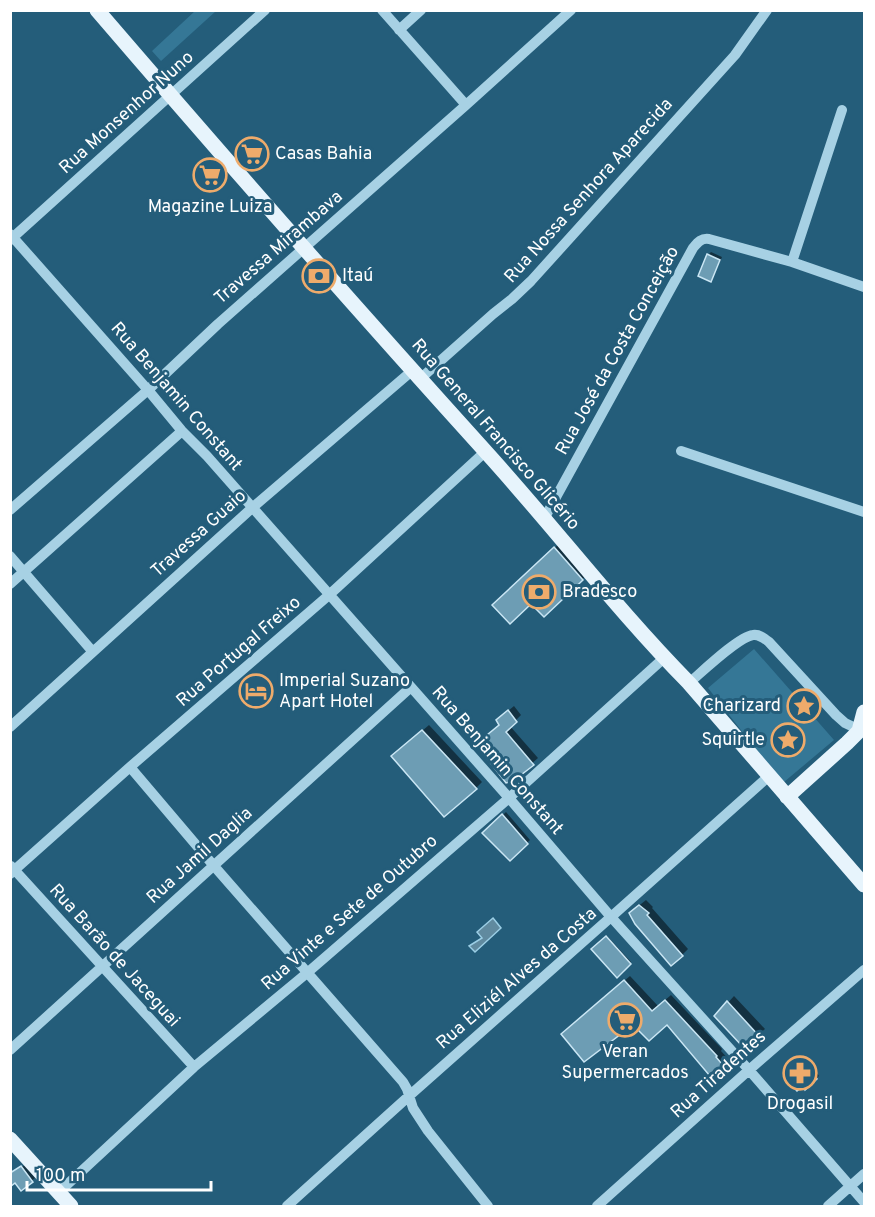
<svg xmlns="http://www.w3.org/2000/svg" width="875" height="1217" font-family="Overpass,sans-serif">
<style>
.green{fill:#357796}
.water{fill:#608a9f;stroke:#9bcee5;stroke-width:1.5}
.shadow{fill:#0007}
.building{fill:#6d9db4;stroke:#cae6f4;stroke-width:1.5}
.lines{fill:none;stroke-linecap:round;stroke-linejoin:round}
.minor{stroke:#a7d1e4;stroke-width:10}
.major{stroke:#e7f4fc;stroke-width:15}
.labels{text-anchor:middle;dominant-baseline:central;stroke-width:6;stroke-linejoin:round;paint-order:stroke}
.street-label{font-size:18px;fill:#fff;stroke:#245d7a}
.poi-label{font-size:18px;fill:#fff;stroke:#245d7a;text-anchor:start}
</style>
<rect width="100%" height="100%" fill="#245d7a"/>
<path class="green" d="M195,11h21l-55,50 -9,-10z
M754,649l80,91 -50,42 -18,-20 -58,-74z"/>
<path class="water" d="M493,918l8,10 -26,24 -6,-6 13,-8 -5,-6z"/>
<path class="shadow" d="M711,252l11,5 -9,20 -5,-22z
M561,542l28,31 -45,42 -13,-13 -37,3z
M514,706l7,9 -11,11 28,32 -25,22 -12,-55 2,-10z
M429,725l53,57 -6,6 -76,-38z
M506,812l24,28 -20,19 -26,-26z
M646,900l7,7 -1,1 36,41 -6,6 -46,-47z
M607,936l24,26 -14,13 -24,-26z
M630,976l28,30 13,-11 51,54 -1,2 12,13 -6,6 -60,-47h-34l-65,5z
M734,996l31,33 -20,17 -29,-30z
M804,1056l15,20 -13,11 -16,-20z
M25,1165l10,13 -14,11 -11,-15z"/>
<path class="building" d="M707,254l13,6 -9,22 -13,-6z
M554,547l29,33 -39,37 -13,-13 -21,20 -18,-19z
M508,710l9,12 -11,10 28,33 -21,16 -7,2 -30,-39 23,-19 -3,-5z
M422,730l55,59 -33,28 -53,-61z
M502,814l26,30 -18,17 -28,-28z
M639,905l10,8 -2,2 36,41 -12,10 -36,-42 -6,-11z
M606,936l25,28 -14,14 -26,-29z
M624,980l28,31 13,-11 52,56 -1,1 12,14 -13,11 -48,-57 -18,16 -16,-16 -49,37 -23,-28z
M727,1001l32,35 -15,12 -30,-32z
M800,1057l17,22 -12,11 -2,-4 -6,5 -10,-11 1,-13z
M21,1166l12,16 -12,9 -6,-8 -5,4v-14z"/>
<g class="lines">
<path class="minor" d="M382,10l84,95
M399,30l22,-20
M10,234l138,156 34,41 25,25 302,342 102,119 138,153 115,132
M10,240l255,-230
M792,262l50,-152
M420,379l73,-65 19,-15 19,-18 204,-226 32,-45
M681,451l183,61
M10,510l138,-120 70,-66 248,-219 105,-95
M544,519l149,-271c5,-6 8,-10 16,-9l83,23 72,25
M10,556l83,96
M10,584l172,-153
M689,683c13,-11 49,-46 64,-48 6,-1 11,3 16,7l67,73 9,8 19,9
M10,727l242,-219 161,-138
M130,767l84,99 189,216 4,7 6,19 15,23 60,75
M11,866l183,201
M10,874l120,-107 199,-172 157,-144
M10,1050l401,-363
M58,1193l136,-126 113,-94 202,-175 155,-140
M287,1206l122,-110 202,-179 158,-141
M597,1206l152,-136 115,-100
M828,1206l36,-32"/>
<path class="major" d="M97,10c128,149 257,296 389,442 69,76 131,158 203,231l175,202
M787,797l60,-54 12,-12 5,-19
M10,1139l61,67"/>
</g>
<defs>
<g id="supermarket-ring" transform="scale(1.725)"><circle r="9.5" fill="#245d7a" stroke="#eeab6b" stroke-width="1.5"/><path d="M-6-5.5h2.5l.6 2H6L4.5 2H-2.5L-4.4-4H-6ZM-1.5 3.2a1.3 1.3 0 1 0 .1 0ZM3 3.2a1.3 1.3 0 1 0 .1 0Z" fill="#eeab6b"/></g>
<g id="bank-ring" transform="scale(1.725)"><circle r="9.5" fill="#245d7a" stroke="#eeab6b" stroke-width="1.5"/><path d="M-6-4H6V4H-6ZM0-2.3a2.3 2.3 0 1 0 0 4.6a2.3 2.3 0 1 0 0-4.6Z" fill="#eeab6b"/></g>
<g id="hotel-ring" transform="scale(1.725)"><circle r="9.5" fill="#245d7a" stroke="#eeab6b" stroke-width="1.5"/><path d="M-6-4.5h1.5V1H6V5H4.5V3h-9V5H-6ZM-4 0a1.8 1.8 0 1 1 3.6 0ZM.5 0V-2.5h3Q6-2.5 6 0Z" fill="#eeab6b"/></g>
<g id="sight-ring" transform="scale(1.725)"><circle r="9.5" fill="#245d7a" stroke="#eeab6b" stroke-width="1.5"/><path d="M0-6L1.8-2.2L6-1.7L2.9 1.2L3.7 5.4L0 3.3L-3.7 5.4L-2.9 1.2L-6-1.7L-1.8-2.2Z" fill="#eeab6b"/></g>
<g id="pharmacy-ring" transform="scale(1.725)"><circle r="9.5" fill="#245d7a" stroke="#eeab6b" stroke-width="1.5"/><path d="M-2-6h4v4h4v4h-4v4h-4v-4h-4v-4h4Z" fill="#eeab6b"/></g>
</defs>
<g fill-rule="evenodd">
<use href="#supermarket-ring" x="252" y="154"/>
<use href="#supermarket-ring" x="210" y="175"/>
<use href="#bank-ring" x="319" y="276"/>
<use href="#bank-ring" x="539" y="592"/>
<use href="#hotel-ring" x="256" y="691"/>
<use href="#sight-ring" x="804" y="706"/>
<use href="#sight-ring" x="788" y="740"/>
<use href="#supermarket-ring" x="625" y="1020"/>
<use href="#pharmacy-ring" x="800" y="1073"/>
</g>
<g class="labels">
<g class="street-label">
<text transform="translate(127 113) rotate(-42)">Rua Monsenhor Nuno</text>
<text transform="translate(589 191) rotate(-48)">Rua Nossa Senhora Aparecida</text>
<text transform="translate(279 248) rotate(-41)">Travessa Mirambava</text>
<text transform="translate(618 351) rotate(-61)">Rua José da Costa Conceição</text>
<text transform="translate(176 397) rotate(49)">Rua Benjamin Constant</text>
<text transform="translate(495 435) rotate(49)">Rua General Francisco Glicério</text>
<text transform="translate(199 534) rotate(-42)">Travessa Guaio</text>
<text transform="translate(239 652) rotate(-41)">Rua Portugal Freixo</text>
<text transform="translate(497 761) rotate(49)">Rua Benjamin Constant</text>
<text transform="translate(200 856) rotate(-42)">Rua Jamil Daglia</text>
<text transform="translate(350 913) rotate(-41)">Rua Vinte e Sete de Outubro</text>
<text transform="translate(114 956) rotate(48)">Rua Barão de Jaceguai</text>
<text transform="translate(517 979) rotate(-41)">Rua Eliziél Alves da Costa</text>
<text transform="translate(719 1075) rotate(-42)">Rua Tiradentes</text>
</g>
<g class="poi-label">
<text x="275" y="154">Casas Bahia</text>
<text x="210" y="207" text-anchor="middle">Magazine Luiza</text>
<text x="342" y="276">Itaú</text>
<text x="562" y="592">Bradesco</text>
<text x="279" y="681">Imperial Suzano<tspan x="279" dy="21">Apart Hotel</tspan></text>
<text x="781" y="706" text-anchor="end">Charizard</text>
<text x="765" y="740" text-anchor="end">Squirtle</text>
<text x="625" y="1052" text-anchor="middle">Veran<tspan x="625" dy="21">Supermercados</tspan></text>
<text x="800" y="1104" text-anchor="middle">Drogasil</text>
</g>
</g>
<rect width="875" height="1217" fill="none" stroke="#ffffff" stroke-width="24"/>
<path d="M27 1181v9h184v-9" fill="none" stroke="#ffffff" stroke-width="3"/>
<text x="36" y="1181" font-size="18" fill="#ffffff" stroke="#245d7a" stroke-width="4.5" paint-order="stroke">100 m</text>
</svg>
